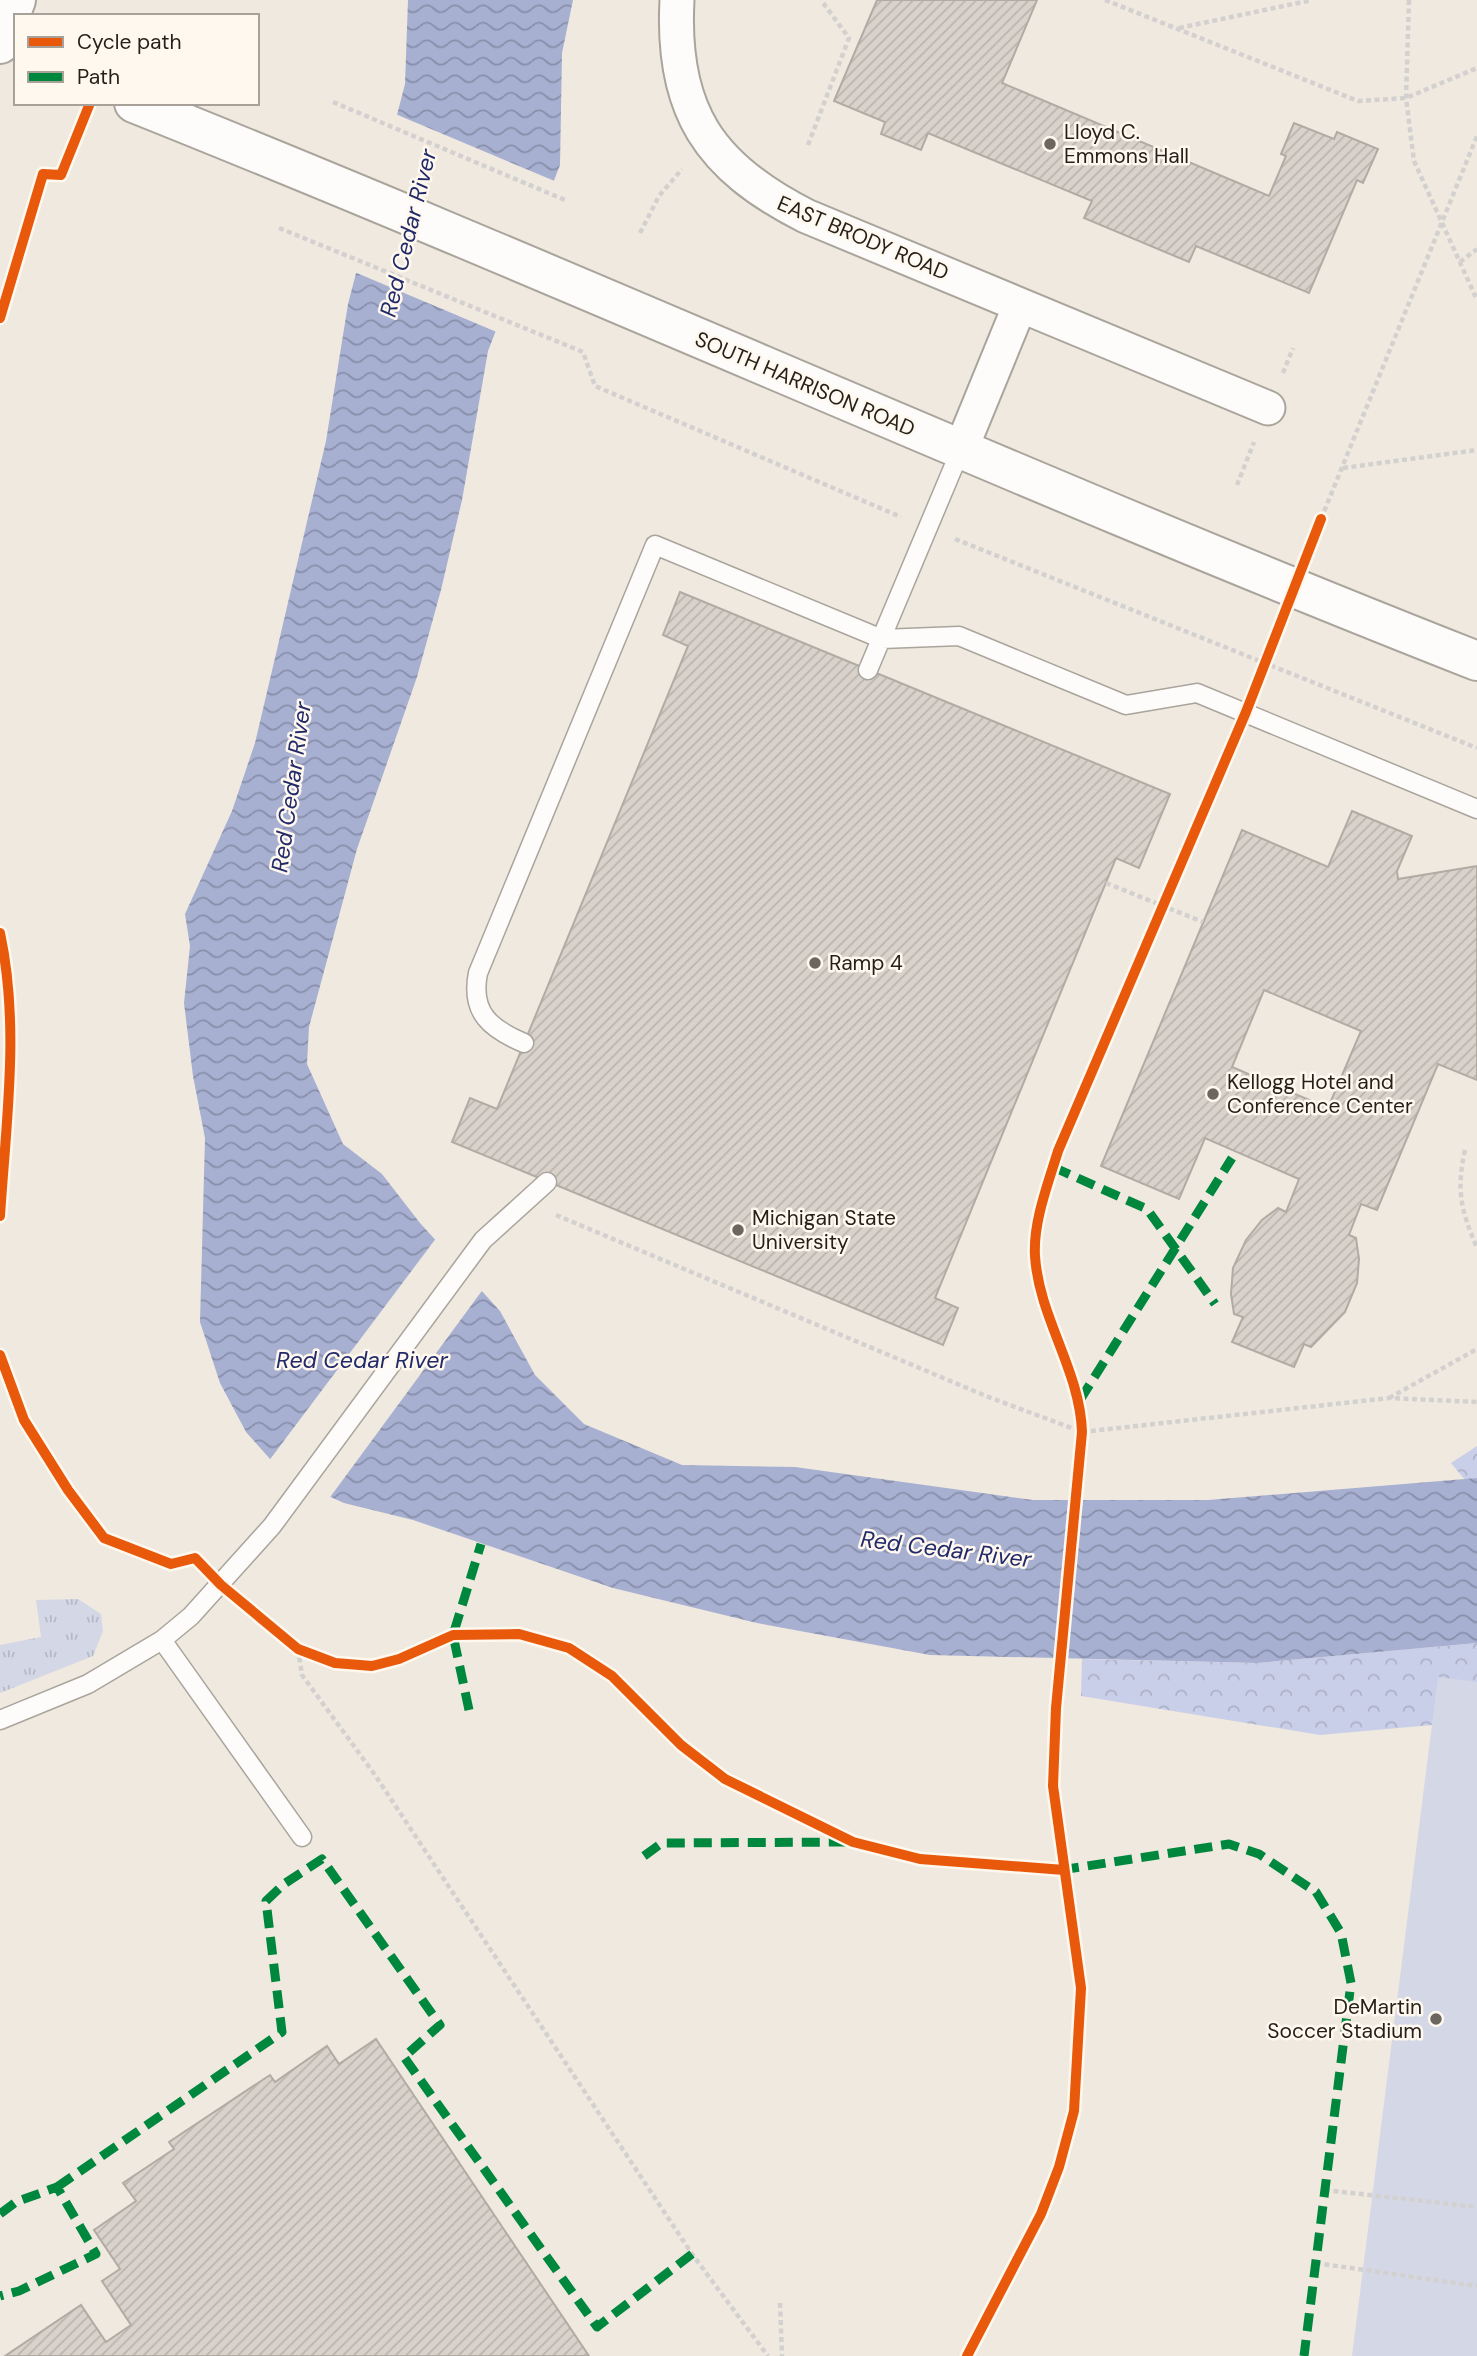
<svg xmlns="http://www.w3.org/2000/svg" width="1477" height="2356" font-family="'DM Sans',sans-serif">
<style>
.grass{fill:url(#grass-tufts)}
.forest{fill:url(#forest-crowns)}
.pitch{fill:#d4d7e6}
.water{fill:url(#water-waves)}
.pier{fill:#f0e9df}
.building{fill:url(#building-hatch);stroke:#b1aba4;stroke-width:2;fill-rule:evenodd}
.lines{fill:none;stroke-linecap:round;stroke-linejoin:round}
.service-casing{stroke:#a9a49c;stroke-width:21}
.minor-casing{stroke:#a9a49c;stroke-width:37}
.tertiary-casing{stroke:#a9a49c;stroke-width:42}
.path{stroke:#d3d1cf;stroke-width:4.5;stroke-dasharray:5 3.5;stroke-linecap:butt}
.service{stroke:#fdfcfa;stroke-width:18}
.minor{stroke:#fdfcfa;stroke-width:33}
.tertiary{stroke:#fdfcfa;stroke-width:38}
.quiet{stroke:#00873e;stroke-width:9;stroke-dasharray:18 9;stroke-linecap:butt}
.cycleway-casing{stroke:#fff8ee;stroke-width:15}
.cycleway{stroke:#e8590c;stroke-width:10}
.poi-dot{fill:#6b665e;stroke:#fff8ee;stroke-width:2.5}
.labels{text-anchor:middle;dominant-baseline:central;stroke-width:5;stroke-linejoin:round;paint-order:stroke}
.poi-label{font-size:21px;fill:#231f19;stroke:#fff8ee;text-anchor:start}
.street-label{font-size:21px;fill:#231f19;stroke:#fff8ee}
.water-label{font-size:23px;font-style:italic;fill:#212b6a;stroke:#fff8ee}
</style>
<defs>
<pattern id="grass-tufts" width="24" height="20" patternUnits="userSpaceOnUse" patternTransform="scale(1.75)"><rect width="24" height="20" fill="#d4d7e6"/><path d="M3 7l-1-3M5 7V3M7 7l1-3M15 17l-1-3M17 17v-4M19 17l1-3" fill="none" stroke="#b6b8c5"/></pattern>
<pattern id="forest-crowns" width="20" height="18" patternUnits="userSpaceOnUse" patternTransform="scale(1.75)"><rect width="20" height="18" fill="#cacfe9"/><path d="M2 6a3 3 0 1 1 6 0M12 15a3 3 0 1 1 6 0" fill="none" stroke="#adb1c7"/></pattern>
<pattern id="water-waves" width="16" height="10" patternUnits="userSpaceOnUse" patternTransform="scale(1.75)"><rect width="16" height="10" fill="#a8b0d2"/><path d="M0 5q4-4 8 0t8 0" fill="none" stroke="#888faa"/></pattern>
<pattern id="building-hatch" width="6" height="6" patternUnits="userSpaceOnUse" patternTransform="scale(1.75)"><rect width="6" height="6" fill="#d8d2cb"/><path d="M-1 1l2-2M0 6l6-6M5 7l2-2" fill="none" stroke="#b9b4ae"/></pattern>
</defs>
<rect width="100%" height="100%" fill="#f0e9df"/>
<path class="grass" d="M78,1599l23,15 2,17 -10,25 -93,37v-48l41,-8 -5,-37z"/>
<path class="forest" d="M1477,1446v32l-12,2 -14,-17z
M1477,1643v78l-157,14 -239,-39 1,-37 175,4z"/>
<path class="pitch" d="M1438,1677l39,5v674h-125z"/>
<path class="water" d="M408,0h165l-11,53 -2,112 -72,186 -26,149 -21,90 -24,87 -60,172 -48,178 -2,37 36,80 39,30 38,49 80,88 35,64 49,49 98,41 113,2 238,33h175l269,-22v165l-220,20 -327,-8 -173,-32 -144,-35 -200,-68 -69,-17 -58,-26 -40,-45 -26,-49 -20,-61 5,-184 -12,-62 -9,-73 6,-57 -5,-32 47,-103 23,-68 71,-302 22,-137 57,-220z"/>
<path class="pier" d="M393,113l164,69 -58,151 -147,-62z
M437,1237l47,51 -156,212 -44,-20 -16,-18z"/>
<path class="building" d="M877,0h160l-35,83 267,113 17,-40 -5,-2 13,-31 40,16 3,-7 41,17 -15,34 -6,-3 -48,113 -113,-47 -7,16 -105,-44 8,-17 -164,-68 -7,17 -40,-16 4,-12 -51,-21z
M680,592l490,202 -31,74 -23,-10 -181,440 23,10 -15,37 -491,-203 18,-44 27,11 191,-463 -25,-11z
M1352,811l60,25 -15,35 1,8 79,-13v214l-39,-16 -61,146 -16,-6 -12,31 7,3 3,21 -2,24 -12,29 -34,35 -7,-3 -10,23 -62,-25 11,-25 -9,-3 -3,-20 2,-26 13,-28 16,-20 16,-12 8,4 13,-33 -94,-41 -26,61 -78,-33 141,-336 86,37zM1264,990l97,41 -33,77 -96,-41z
M376,2039l213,317h-584l76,-51 25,37 25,-17 -29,-44 18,-12 -26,-39 42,-29 -13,-18 51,-34 -5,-7 101,-67 5,7 52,-36 12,18z"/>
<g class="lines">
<g class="service-casing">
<path id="service" d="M868,670l93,-221
M524,1043c-33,-14 -54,-30 -46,-70l177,-428 227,94 77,-3 167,69 71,-12 280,116
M162,1640l140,197
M0,1720l88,-36 74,-44 29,-24 81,-90 211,-286 64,-58"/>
</g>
<g class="minor-casing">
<path id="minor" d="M677,0c-6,110 32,167 129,216l462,192
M961,449l59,-144"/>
</g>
<g class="tertiary-casing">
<path id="tertiary" d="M0,44l16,-44
M134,103c450,180 892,381 1343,558"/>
</g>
<path class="path" d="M1105,0l253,101 48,-3 71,-30
M1409,0l-3,98 8,63 63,139
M1179,28l133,-28
M333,102l232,98
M808,145l41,-107 -28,-38
M279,228l304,124 12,34 306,131
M640,233l19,-37 23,-27
M1460,262l17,-13
M1283,373l10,-25
M1343,468l134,-18
M1237,485l17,-43
M1321,519l156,-383
M955,539l522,209
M1106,883l97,39
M1465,1150c-9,41 -4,60 12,98
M556,1215l430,181 96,36 307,-34 88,4
M1389,1398l88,-49
M298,1649l4,26 73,100 317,479 76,102
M1325,2190l152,17
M1316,2263l161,23
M780,2303l2,53"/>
<use href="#service" class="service"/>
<use href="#minor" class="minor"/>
<use href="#tertiary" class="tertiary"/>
<path class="quiet" d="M1053,1167l94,42 68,95
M1080,1400l152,-242
M469,1710l-16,-75 28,-91
M644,1856l18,-13 184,-1
M1061,1870l168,-26 30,10 57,38 25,41 10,50 -47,373
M57,2187l225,-155 -16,-131 18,-17 38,-25 118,166 -36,32 193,270 95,-73
M0,2214l16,-12 41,-15 39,67 -77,37 -19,5"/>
<g class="cycleway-casing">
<path id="cycleway" d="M0,318l43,-144 18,1 29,-72
M0,933c20,93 6,189 0,283
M0,1355l24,65 44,70 36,48 67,26 24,-6 26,27 77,64 37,14 37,3 27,-7 54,-24 66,-1 50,14 43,28 69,69 44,34 128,63 67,17 144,11
M967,2356l74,-142 18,-47 15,-56 7,-123 -28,-202 3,-78 26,-276c-2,-62 -43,-114 -47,-176 -2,-34 13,-72 23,-105l188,-439 75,-193"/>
</g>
<use href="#cycleway" class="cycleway"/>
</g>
<g class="poi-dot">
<circle cx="1050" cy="144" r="7"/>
<circle cx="815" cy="963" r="7"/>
<circle cx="1213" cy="1094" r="7"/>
<circle cx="738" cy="1230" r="7"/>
<circle cx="1436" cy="2019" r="7"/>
</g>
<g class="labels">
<g class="poi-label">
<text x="1064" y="132">Lloyd C.<tspan x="1064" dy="24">Emmons Hall</tspan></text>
<text x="829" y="963">Ramp 4</text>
<text x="1227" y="1082">Kellogg Hotel and<tspan x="1227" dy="24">Conference Center</tspan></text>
<text x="752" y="1218">Michigan State<tspan x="752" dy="24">University</tspan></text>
<text x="1422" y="2007" text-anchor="end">DeMartin<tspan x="1422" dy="24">Soccer Stadium</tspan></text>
</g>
<g class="street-label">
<text transform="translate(863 238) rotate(23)">EAST BRODY ROAD</text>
<text transform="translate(805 384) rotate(23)">SOUTH HARRISON ROAD</text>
</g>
<g class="water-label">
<text transform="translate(408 233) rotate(-76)">Red Cedar River</text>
<text transform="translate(291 787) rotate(-82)">Red Cedar River</text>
<text x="362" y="1360">Red Cedar River</text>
<text transform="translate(946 1549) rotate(7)">Red Cedar River</text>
</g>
</g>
<rect x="14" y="14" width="245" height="91" fill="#fff8ee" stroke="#a7a199" stroke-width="2"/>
<rect x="28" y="37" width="35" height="10" fill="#e8590c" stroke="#a7a199" stroke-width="2"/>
<text x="77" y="49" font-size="21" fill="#231f19">Cycle path</text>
<rect x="28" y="72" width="35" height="10" fill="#00873e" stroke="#a7a199" stroke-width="2"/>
<text x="77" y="84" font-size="21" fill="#231f19">Path</text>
</svg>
